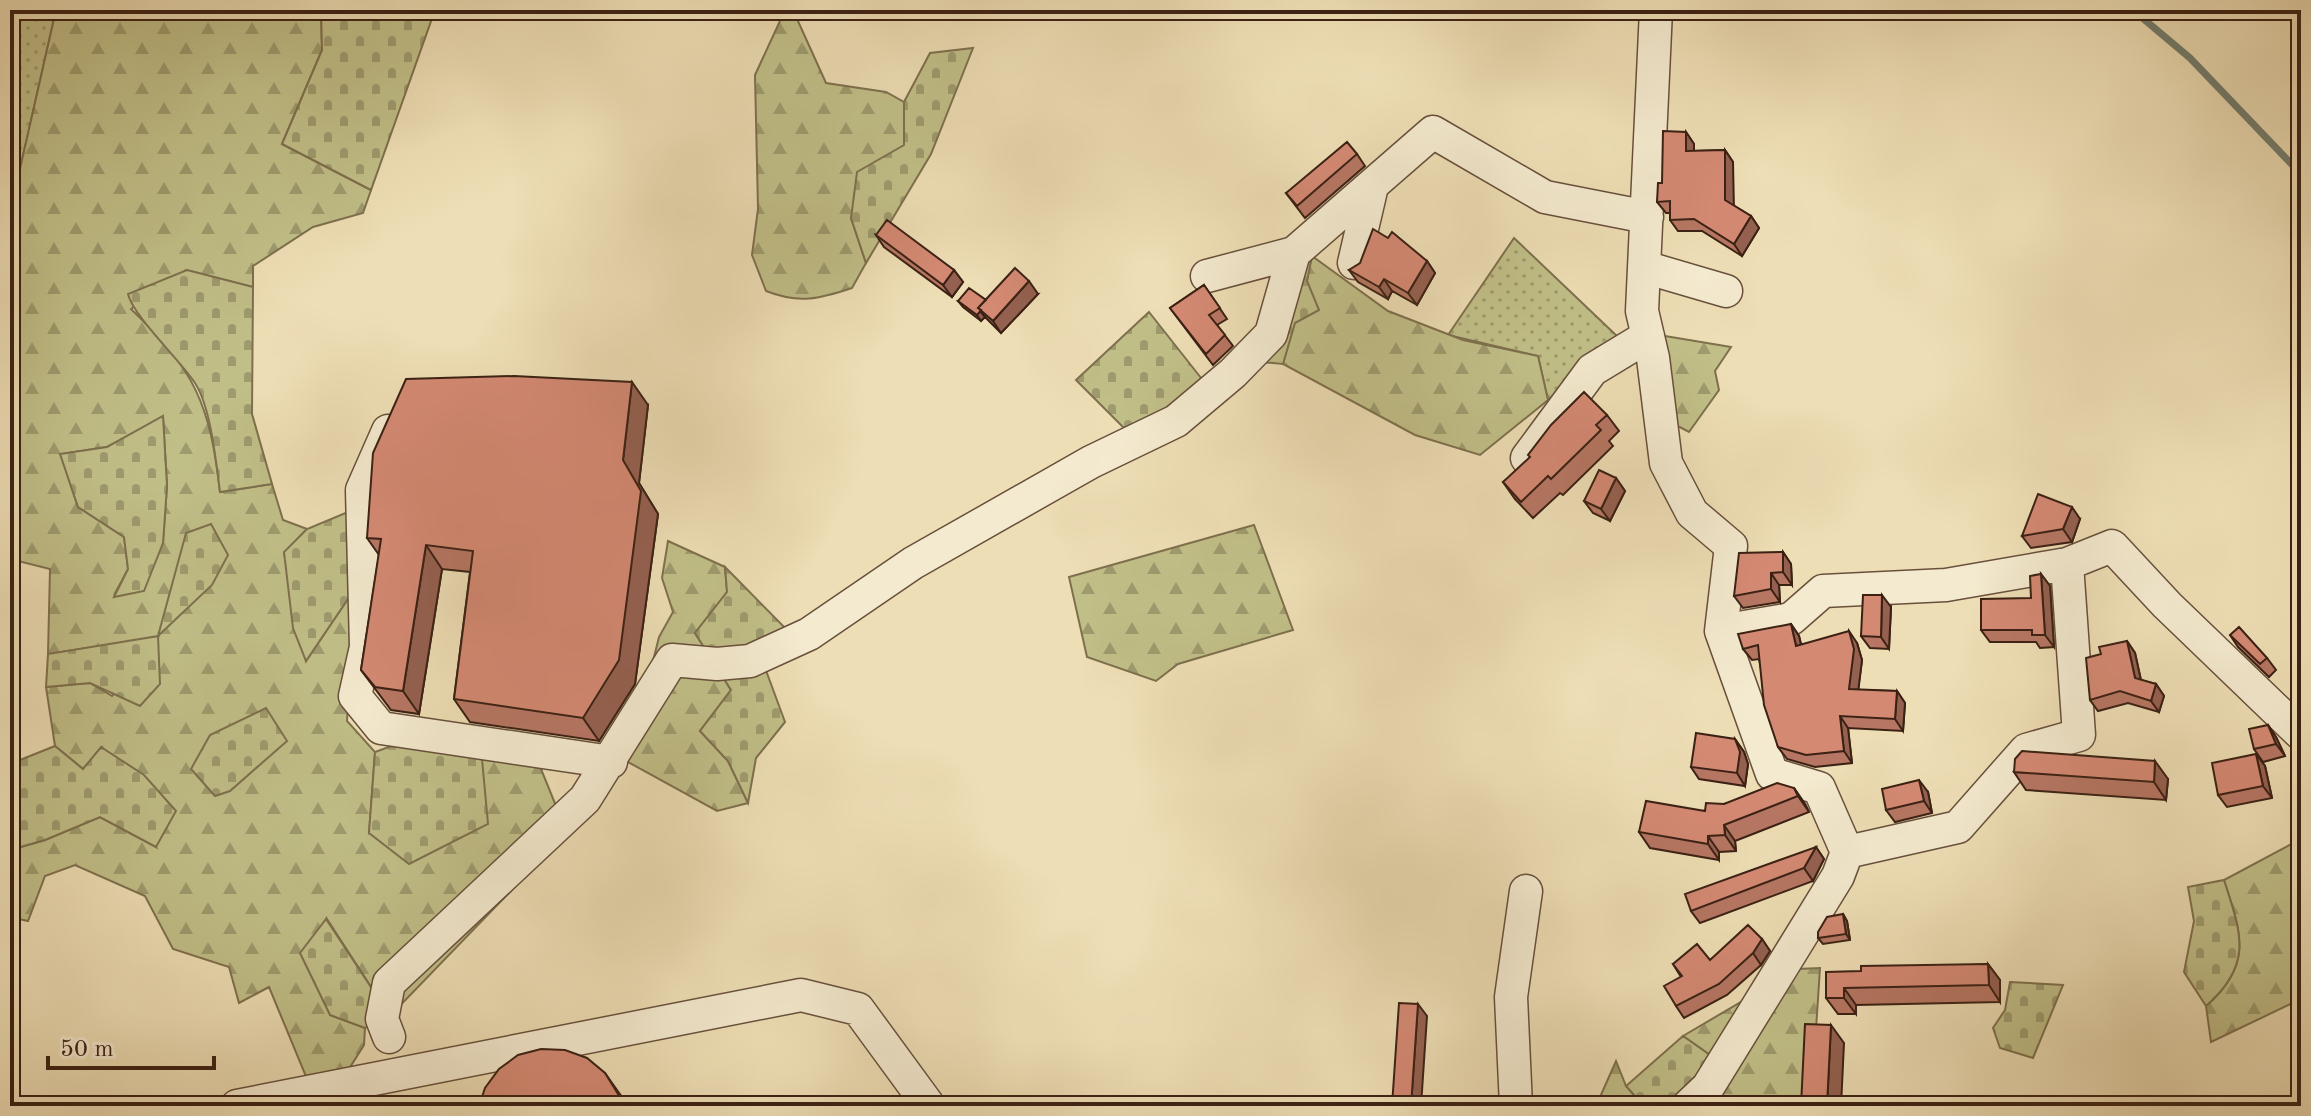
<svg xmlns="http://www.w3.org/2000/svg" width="2311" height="1116" font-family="'Old Standard TT',serif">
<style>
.grass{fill:url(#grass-dots);stroke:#7e704e;stroke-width:2}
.forest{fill:url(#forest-firs);stroke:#7e704e;stroke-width:2;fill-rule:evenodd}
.cemetery{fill:url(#cemetery-stones);stroke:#7e704e;stroke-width:2}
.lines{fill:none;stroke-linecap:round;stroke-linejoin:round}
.stream{stroke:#737e70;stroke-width:7}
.minor-casing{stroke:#68503c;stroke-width:35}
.minor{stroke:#f4eacf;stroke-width:32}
.wall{fill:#b67663;stroke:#3b2114;stroke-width:2}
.shaded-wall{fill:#946050;stroke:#3b2114;stroke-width:2}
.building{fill:#d48973;stroke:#3b2114;stroke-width:2}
</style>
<defs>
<pattern id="grass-dots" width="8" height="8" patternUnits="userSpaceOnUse" patternTransform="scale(2)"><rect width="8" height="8" fill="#c1bf88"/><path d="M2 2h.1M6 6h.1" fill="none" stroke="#9e9b6e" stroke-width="1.8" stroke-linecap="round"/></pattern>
<pattern id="forest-firs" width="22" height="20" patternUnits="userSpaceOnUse" patternTransform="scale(2)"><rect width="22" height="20" fill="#c1bf88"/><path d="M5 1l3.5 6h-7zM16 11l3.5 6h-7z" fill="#9e9b6e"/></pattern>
<pattern id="cemetery-stones" width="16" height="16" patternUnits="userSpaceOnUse" patternTransform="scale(2)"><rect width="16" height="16" fill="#c1bf88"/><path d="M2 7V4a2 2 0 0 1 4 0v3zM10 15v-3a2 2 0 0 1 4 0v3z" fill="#9e9b6e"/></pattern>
</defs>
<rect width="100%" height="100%" fill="#eedeb5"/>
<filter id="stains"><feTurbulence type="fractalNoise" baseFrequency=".0025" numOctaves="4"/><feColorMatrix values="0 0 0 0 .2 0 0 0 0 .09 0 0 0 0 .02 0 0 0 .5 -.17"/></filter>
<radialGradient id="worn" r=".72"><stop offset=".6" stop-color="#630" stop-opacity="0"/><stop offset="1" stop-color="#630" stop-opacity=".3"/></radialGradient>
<path class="grass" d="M10,10h46l-46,203z
M1514,238l105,100 -71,62 -10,-44 -90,-21z"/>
<path class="forest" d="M56,10h265l1,40 -40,94 89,46 -8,23 -50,14 -60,39v21l-67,-17 -55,39c64,61 79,95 89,183l52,-8 11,36 24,9 -23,24 22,108 48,-71 -7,131 28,31 -6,81 113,-74 57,5 28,69 -177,183 -63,-97 3,96 35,13 -1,17 -17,27 -40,7 -38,-92 -30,16 -10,-36 -56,-18 -28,-53 -70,-31 -30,11 -17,45 -18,-4v-67l35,-10 55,-23 56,30 -54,-100 -19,22 -28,-23 -9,-59 44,-4 22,13 46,-59 -110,17 2,-85 -40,-10v-346zM163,417l4,69 -4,57 -49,53 14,-27 -4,-32 -46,-30 -17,-53 46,-7z
M785,10h8l33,73 60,9 18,10v43l-53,73 15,45 -14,25c-33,11 -53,16 -86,3l-14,-36 6,-46 -3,-134z
M1312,256l76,55 75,29 75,16 10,44 -68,55 -65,-20 -132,-71z
M1659,335l72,12 -16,24 4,19 -30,42 -19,-10z
M1254,525l39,105 -115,34 -22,17 -69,-24 -18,-80z
M668,541l57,26 2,25 -32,41 36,57 -31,41 28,30 20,42 -31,8 -109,-60 40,-70 11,-44 14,-25 -11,-34z
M2301,839v160l-90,43 -5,-36c48,-42 35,-73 18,-126z
M1820,968l-9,138h-129l35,-46 -34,-24 114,-67z
M1616,1061l10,25 18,20h-48z"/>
<path class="cemetery" d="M321,10h114l-64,180 -89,-46 40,-94z
M973,48l-42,106 -65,109 -15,-45 6,-46 47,-27v-43l26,-49z
M1312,256l-5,25 12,29 -24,13 -12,41 -23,-2 40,-102z
M187,270l66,17 -1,127 20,70 -52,8c-4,-30 -9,-84 -25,-109 -16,-24 -62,-67 -67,-89z
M1149,312l56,71 -62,47 -19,-2 -48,-48z
M163,416l4,70 -4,57 -19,48 -30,6 14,-28 -4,-32 -46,-30 -18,-53 47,-7z
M348,512l6,78 -48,71 -13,-33 -9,-76 23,-23z
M211,524l17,31 -16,30 -54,51 2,48 -20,22 -50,-23 -44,4 2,-33 110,-18 28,-103z
M725,567l67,68 -28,30 21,57 -29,36 -8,45 -20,-42 -28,-30 31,-41 -36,-57 32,-41z
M266,708l21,33 -57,50 -15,5 -24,-27 19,-34z
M397,744l85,15 6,65 -79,40 -40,-31 6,-81z
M55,746l28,23 18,-22 43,28 32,36 -20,36 -56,-30 -55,23 -35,10v-86z
M2224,880c17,53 30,84 -18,126l-22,-34 10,-51 -6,-34z
M326,919l64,97 -25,12 -35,-13 -30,-62z
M2010,982l53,3 -30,73 -33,-10 -7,-20 12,-18z
M1683,1036l34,24 -40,46h-33l-18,-20z"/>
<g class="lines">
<path class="stream" d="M2133,10l57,48 111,116"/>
<g class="minor-casing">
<path id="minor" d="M1656,10l-14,301 11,47 13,105 26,50 39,33 -10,85 51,143 47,14 28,64 -9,24 -130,211 -20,19
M1354,263l18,-77
M1644,267l82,24
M1207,276l87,-23
M388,431l-26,59 4,157 -11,49 26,32 230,34
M1527,458l65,-88 56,-34
M1721,631l70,-12 32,-28 123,-6 121,-21 45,-18 55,59 134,129
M1847,852l111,-25 68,-77 53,-15 -12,-171
M389,1037l-7,-18 7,-36 196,-184 87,-139 45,4 33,-3 59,-27 104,-71 178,-101 85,-41 57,-48 38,-39 23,-81 139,-121 112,65 102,20
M237,1106l564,-111 57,14 71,97
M1516,1106l-5,-109 15,-106"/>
</g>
<use href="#minor" class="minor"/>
</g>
<path class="wall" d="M1686,132l8,12v7l31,-1 8,12v43l18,11 8,12 -17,28 -40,-25h-24l-8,-11v-7h-4l-9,-11 5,-19z
M1357,154l8,12 -60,52 -19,-25z
M876,235l78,35 9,12 -11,15 -68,-50z
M1427,261l8,12 -18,32 -25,-14 -4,8 -30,-17 -9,-12z
M1204,285l23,34 -10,6 16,21 -20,19 -43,-57z
M1038,294l-37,39 -16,-16 -4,4 -18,-14 -5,-6 28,-1z
M648,405l-9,78 19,31 -23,170 -36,57 -129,-19 -16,-23 16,-127 -28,-3 -23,145 -28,-4 -30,-40 18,-115 -12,-17z
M1607,415l12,16 -10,10 4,5 -50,49 -3,-2 -27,25 -18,-19 -12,-17z
M1616,478l9,13 -15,30 -17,-8 -9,-12z
M2080,519l-8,23 -41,6 -9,-12z
M1783,552l8,12 1,21h-13l1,17 -37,6 -9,-12z
M2041,574l9,12 4,61 -14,1 -4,-6h-46l-9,-12 50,-32z
M1891,607l-2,42 -19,-1 -9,-12z
M1791,624l8,12 2,8 56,-1 5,17 -4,30 39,1 8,12 -2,28 -55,-3 4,35 -37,4 -28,-8 -9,-12 -19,-88 -7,1 -9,-11z
M2230,635l37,23 9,12 -7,7 -31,-30z
M2127,641l8,12 6,27 15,4 8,12 -5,16 -31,-9 -30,8 -8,-11 11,-46z
M2268,725l8,12 9,19 -22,6 -9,-13z
M1735,739l9,13 4,12 -3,22 -46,-7 -8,-12z
M2256,754l9,12 7,32 -45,9 -9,-12z
M2014,772l154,7 -2,21 -140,-10z
M1794,788l11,16 4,8 -74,29 1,10 -17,1v8l-69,-12 -11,-16 85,-28z
M1928,792l4,21 -37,9 -9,-12z
M1816,847l8,12 -11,22 -113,42 -9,-12z
M1843,914l4,7 3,19 -27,4 -5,-6z
M1762,939l8,12 -9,14 -34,30 -43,23 -8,-12 5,-29 -8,-13 37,-4z
M1988,964l12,16v22l-144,3v9h-18l-12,-16 35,-27z"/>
<path class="shaded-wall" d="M1686,132l8,12v18l-8,-11z
M1725,150l8,12 1,50 -9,-12z
M1751,216l8,12 -17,28 -8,-12z
M1427,261l8,12 -18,32 -9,-12z
M954,270l9,12 -11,15 -9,-12z
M1384,279l8,12 -4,8 -9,-12z
M1029,281l9,13 -37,39 -8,-12z
M980,311l5,6 -4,4 -4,-6z
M632,382l16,23 -9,78 19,31 -23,170 -36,57 -16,-23 40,-258z
M1616,478l9,13 -15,30 -9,-12z
M2072,507l8,12 -8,23 -9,-13z
M426,545l16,24 -23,145 -16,-23z
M1783,552l8,12 1,21 -9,-13z
M1771,573l8,12 1,17 -9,-13z
M2041,574l9,12 4,61 -9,-12z
M1882,595l9,12 -2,42 -8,-12z
M1791,624l8,12 5,22 -8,-12z
M1849,631l8,12 5,17 -5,41 -8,-12z
M2127,641l8,12 8,37 -8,-12z
M2156,684l8,12 -5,16 -8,-11z
M1897,691l8,12 -2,28 -8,-12z
M1840,716l8,12 4,35 -8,-12z
M2268,725l8,12 9,19 -9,-12z
M1735,739l9,13 4,12 -3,22 -8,-13z
M2256,754l9,12 7,32 -9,-12z
M2155,761l13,18 -2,21 -12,-18z
M1919,780l9,12 4,21 -8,-12z
M1794,788l11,16 4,8 -11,-16z
M1724,825l11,16 1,10 -11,-16z
M1708,836l11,16v8l-11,-16z
M1816,847l8,12 -11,22 -9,-13z
M1843,914l4,7 3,19 -4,-6z
M1762,939l8,12 -9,14 -8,-12z
M1988,964l12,16v22l-11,-17z
M1844,988l12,17v9l-12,-16z
M1418,1004l9,12 -6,90h-10z
M1831,1025l13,18 -3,63h-14z
M605,1073l17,24 6,9h-7z"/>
<path class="building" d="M1663,131l23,1v19l39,-1v50l26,16 -17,28 -40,-25 -24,1v-19l-13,1 1,-19h4z
M1347,142l10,12 -60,52 -11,-13z
M887,220l67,50 -11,15 -67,-50z
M1373,229l15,9 4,-6 35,29 -19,32 -24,-14 -5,8 -30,-17 11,-7z
M1015,268l14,13 -36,40 -15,-13z
M1204,285l16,23 -11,7 16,20 -19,19 -36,-46z
M969,288l17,12 -8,8 3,2 -4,5 -19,-14z
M514,376l118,6 -9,78 18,31 -22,169 -36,58 -129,-19 19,-148 -47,-6 -23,146 -28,-4 -14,-17 20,-131 -14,-1 6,-85 33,-74z
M1584,392l23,23 -11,10 5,5 -50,49 -3,-3 -27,26 -18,-20 27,-25 -2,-2 23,-30z
M1599,470l17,8 -15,31 -17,-8z
M2038,494l34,13 -9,22 -41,7z
M1783,552v20l-12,1v16l-37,7 5,-43z
M2041,574l4,61h-13v-5h-51v-31l50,-1 -1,-22z
M1863,595h19l-1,42 -20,-1z
M1791,624l5,22 53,-15 5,18 -5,40 48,2 -2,28 -55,-3 4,35 -38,4 -28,-8 -14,-42 -6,-60 -15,4 -5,-15z
M2239,627l28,31 -7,6 -30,-29z
M2127,641l8,37 21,6 -5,17 -31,-10 -30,9 -4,-42 15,-4 -2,-7z
M2268,725l8,19 -22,5 -5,-20z
M1696,733l39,6 5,13 -3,21 -46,-6z
M2022,751l133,10 -1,21 -140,-10 1,-13z
M2256,754l7,32 -45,9 -6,-32z
M1919,780l5,21 -38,9 -4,-21z
M1777,783l17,5 4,8 -74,29 1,10 -17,1v8l-69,-12 7,-31 59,10 1,-8 18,1z
M1816,847l-12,21 -113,43 -6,-17z
M1843,914l3,20 -28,4v-6l9,-15z
M1748,925l14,14 -9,14 -34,31 -43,22 -12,-20 18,-10 -9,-12 24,-20 13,16z
M1988,964l1,21 -145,3v10h-18v-26l35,-1v-5z
M1399,1003l19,1 -7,102h-19z
M1805,1024l26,1 -4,81h-26z
M541,1049l24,1 22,8 18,15 13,21 3,12h-142l6,-18 14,-19 19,-14z"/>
<rect width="2311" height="1116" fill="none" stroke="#eedeb5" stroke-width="40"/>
<rect x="12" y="12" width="2287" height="1092" fill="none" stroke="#3b2114" stroke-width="4"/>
<rect x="20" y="20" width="2271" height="1076" fill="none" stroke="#3b2114" stroke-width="2"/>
<path d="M48 1056v12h166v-12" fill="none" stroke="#3b2114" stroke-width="4"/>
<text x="60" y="1056" font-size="24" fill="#3b2114" stroke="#f4eacf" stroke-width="6" paint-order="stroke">50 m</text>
<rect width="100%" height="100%" filter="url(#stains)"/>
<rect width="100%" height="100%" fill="url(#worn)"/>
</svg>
